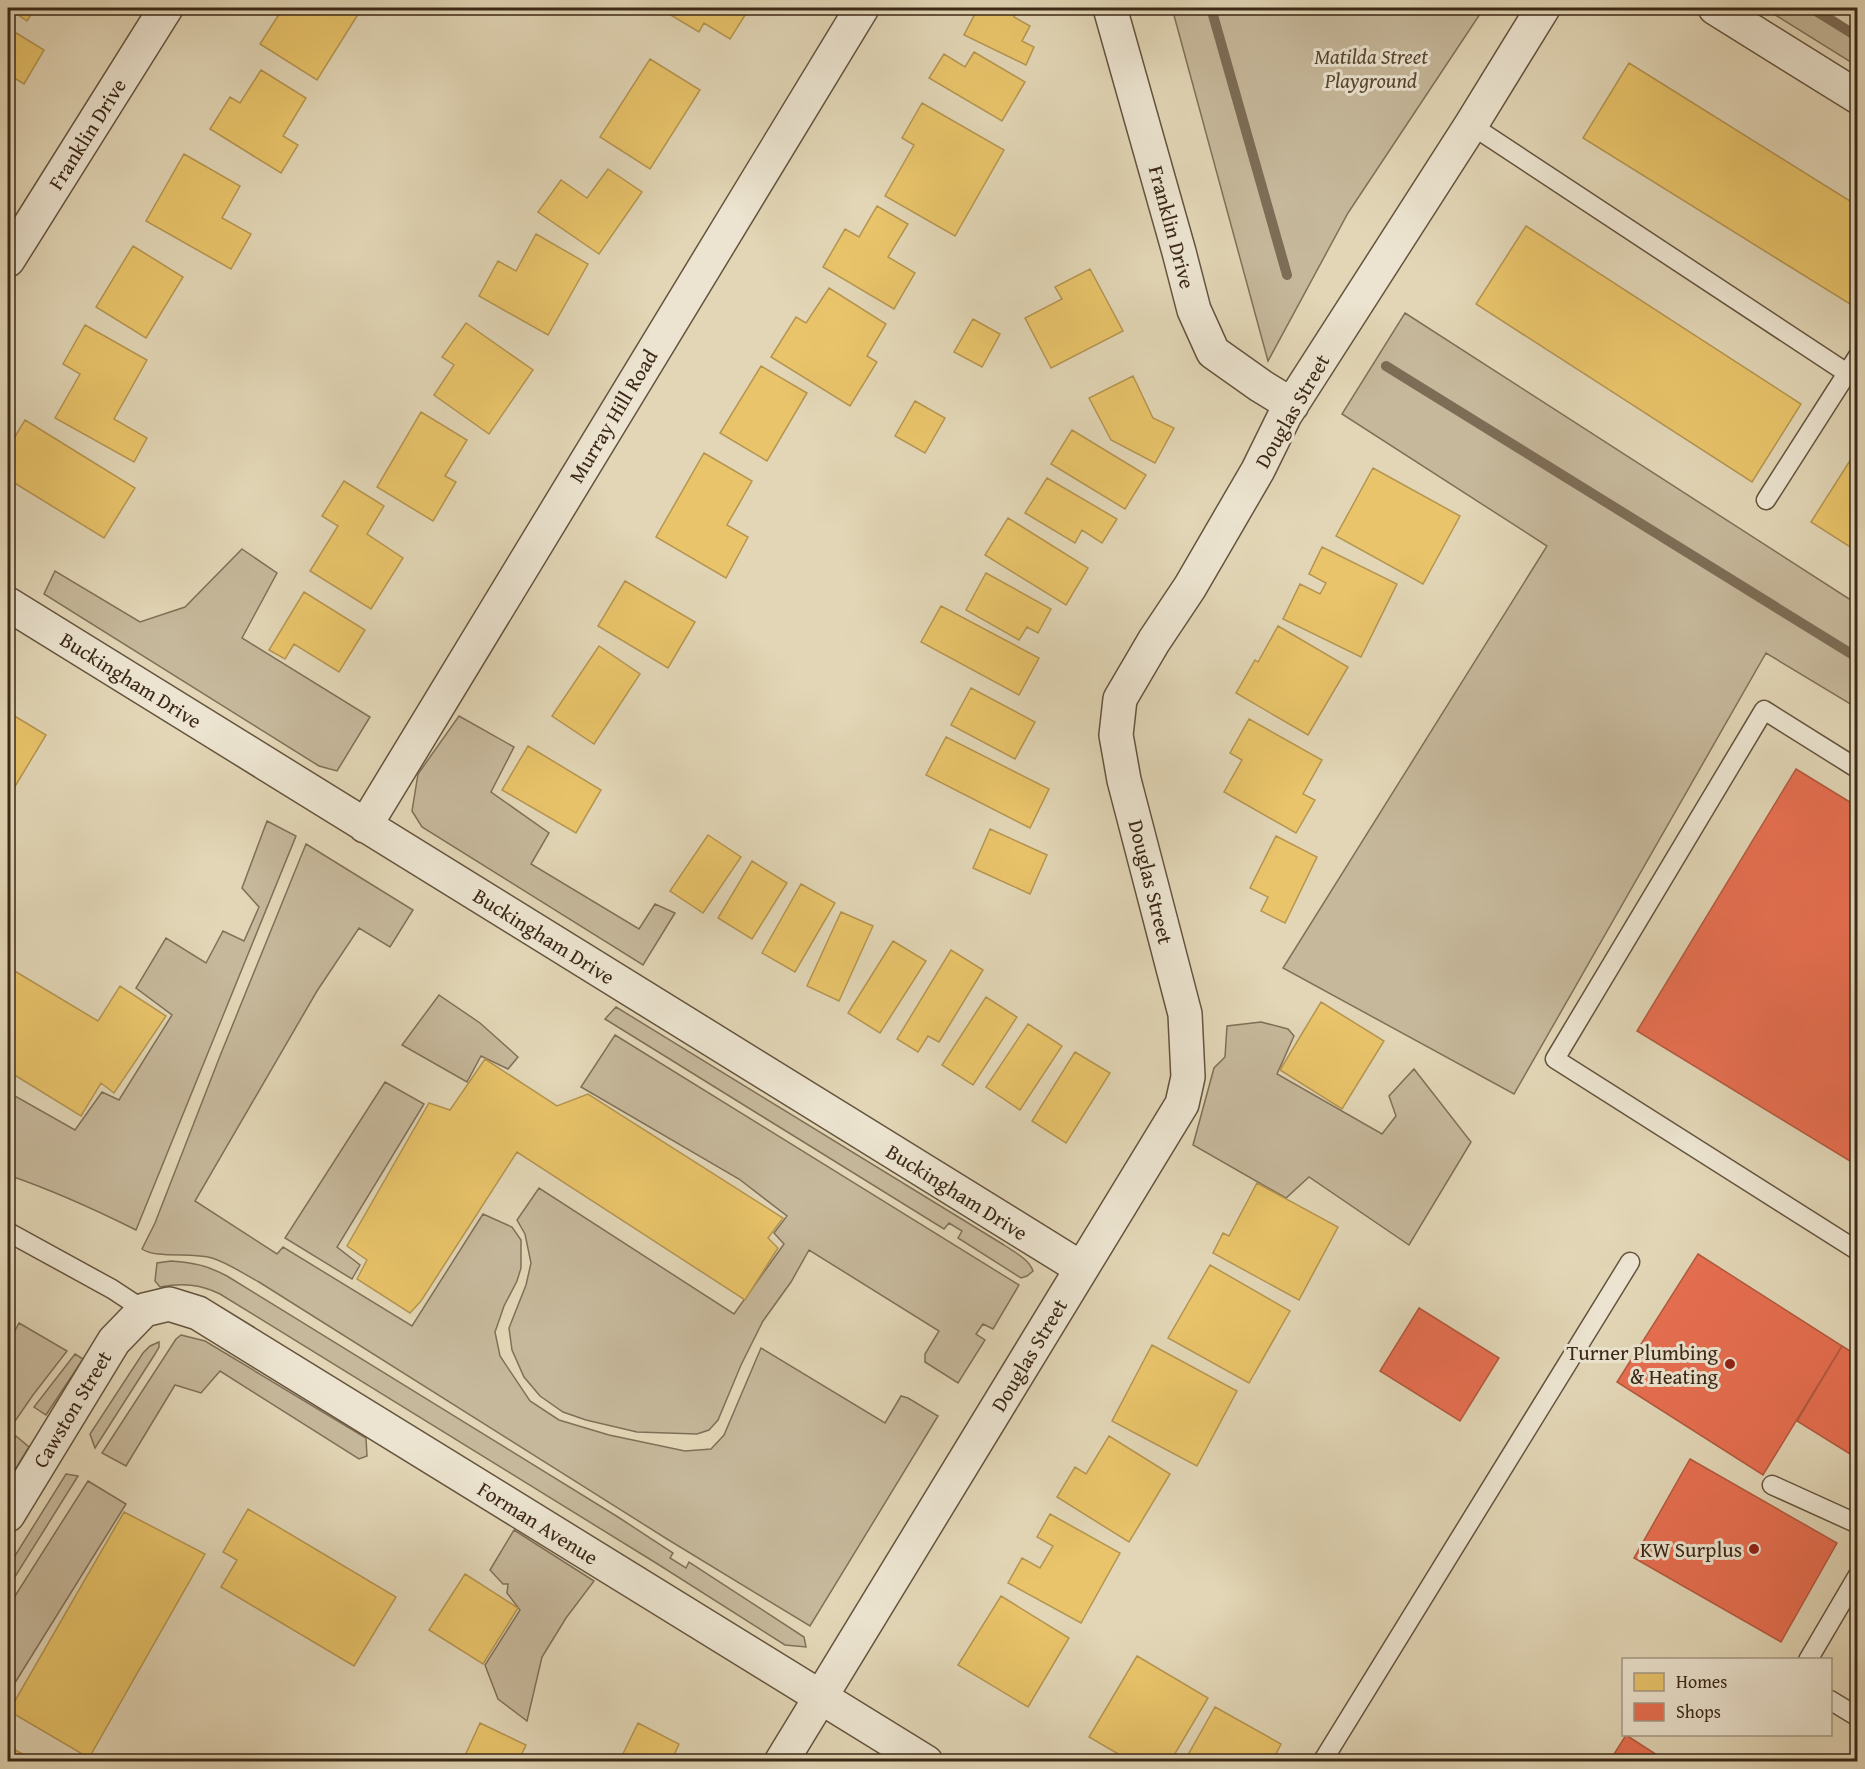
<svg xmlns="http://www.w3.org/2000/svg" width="1865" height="1769" font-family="'Gentium Book Plus',serif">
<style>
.green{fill:#c6b89b;stroke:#807058;stroke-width:1.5}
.homes{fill:#e9c46a;stroke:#b59551;stroke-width:1.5}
.shops{fill:#e76f51;stroke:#b35a3f;stroke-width:1.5}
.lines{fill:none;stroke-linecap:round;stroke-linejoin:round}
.stream{stroke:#7d6d56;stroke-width:10}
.service-casing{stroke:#65543e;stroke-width:21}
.minor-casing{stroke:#65543e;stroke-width:36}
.service{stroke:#ece4d0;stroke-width:18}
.minor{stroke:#ece4d0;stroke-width:33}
.poi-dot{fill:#8f2418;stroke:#ece4d0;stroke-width:2}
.labels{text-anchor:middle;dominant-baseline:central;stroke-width:6;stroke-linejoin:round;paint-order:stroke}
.park-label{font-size:21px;font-style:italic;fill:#574531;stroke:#ece4d0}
.street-label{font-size:21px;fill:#3b2816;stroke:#ece4d0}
.poi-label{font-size:21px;fill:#3b2816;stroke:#ece4d0;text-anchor:end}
</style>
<rect width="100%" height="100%" fill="#e2d6b6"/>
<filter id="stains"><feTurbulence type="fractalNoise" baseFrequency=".00333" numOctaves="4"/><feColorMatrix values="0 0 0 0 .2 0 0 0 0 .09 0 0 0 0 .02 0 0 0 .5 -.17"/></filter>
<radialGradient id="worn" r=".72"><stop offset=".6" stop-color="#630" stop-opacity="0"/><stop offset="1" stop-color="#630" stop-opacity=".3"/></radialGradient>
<path class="green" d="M1172,8h312l-136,205 -80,148z
M1764,8h39l54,33v25z
M1405,313l452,291v104l-91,-55 -252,441 -231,-126 264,-422 -205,-132z
M242,549l35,24 -35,65 128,79 -33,54 -18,-5 -275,-172 11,-23 85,51 45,-15z
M459,716l55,31 -23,45 58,41 -18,31 108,65 16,-25 20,9 -32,52 -221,-138 -10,-16 6,-37z
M267,821l29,15 -160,394c-42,-21 -84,-40 -128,-55v-83l67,38 27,-38 17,8 53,-85 -36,-27 30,-50 40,25 17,-32 21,10 15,-34 -17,-19z
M306,844l107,66 -23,37 -31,-19 -42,63 -122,210 82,53 6,-7 129,79 71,-112 29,13 9,13v28l-4,13 -13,25 -9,26 5,24 30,45 29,19 50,15 76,16 26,-2 13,-14 37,-87 124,75 16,-27 7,2 30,18 -128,210 -143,-87 -408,-257c-15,-8 -31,-19 -47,-24 -20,-6 -56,1 -70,-9l13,-26 65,-167z
M439,995l41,28 38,34 -10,12 -27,-13 -14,26 -65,-37z
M616,1007l388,238c10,7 25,14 29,26l-6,5 -6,2 -63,-40 4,-7 -13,-8 -5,6 -339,-210z
M1261,1022l27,7 6,7 -17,38 105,60 14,-18 -7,-20 25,-27 57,73 -62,103 -100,-68 -23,21 -93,-53 21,-77 11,-11 2,-31z
M615,1035l404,250 -26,44 -10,-5 -7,10 9,6 -27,43 -33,-21v-8l14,-23 -130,-81 -18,32 -28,39 -22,44 -23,55 -9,10 -12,4 -60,-2 -51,-12 -23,-8 -23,-16 -16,-19 -12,-27 -3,-22 17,-43 5,-22 -6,-29 -8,-14 22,-32 195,126 50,-70 -10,-11 13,-17 -48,-37 -158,-92z
M385,1082l39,22 -87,143 23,18 -8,14 -67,-41z
M171,1261c24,2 35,4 56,15l391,241 55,36 -3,5 16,10 3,-6 115,75 2,10 -21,-2 -129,-82 -436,-269c-20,-10 -38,-11 -60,-7l-5,-6 2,-18z
M19,1323l48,28 -34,44 -20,29 -5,-3v-77z
M181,1335l24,6 161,97 1,18 -8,3 -139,-88 -19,22 -26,-8 -49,81 -24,-13 74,-114z
M159,1342v5l-4,7 -60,94 -5,-14 53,-81 7,-7z
M75,1354l8,5 -37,56 -12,-8z
M16,1436l13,11 -21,34v-32z
M66,1474l12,2 -70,112v-21z
M88,1481l38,23 -118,190v-87z
M514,1530l80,51 -28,37 -24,39 -15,64 -29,-22 -13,-34 35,-55 -13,-17 1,-9h-5l-13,-14z"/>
<path class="homes" d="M8,8h27l-8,13z
M283,8h79l-45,72 -57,-36z
M659,8h80l8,4 -17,27 -26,-16 -5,9z
M978,8h41l-5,9 16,9 -8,15 12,6 -8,18 -62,-30z
M8,28l36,22 -20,34 -16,-10z
M974,52l51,30 -23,39 -73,-43 15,-24 21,13z
M650,59l50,31 -50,79 -50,-32z
M1629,63l229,143v103l-275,-171z
M261,70l45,28 -23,38 15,9 -17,28 -71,-44 20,-32 10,6z
M922,103l82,47 -49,86 -70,-40 29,-51 -12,-7z
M184,154l56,32 -18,32 29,16 -20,35 -85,-48z
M608,169l34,23 -43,62 -61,-42 23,-32 26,18z
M877,206l31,18 -20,33 27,16 -21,36 -71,-42 22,-38 14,8z
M1526,226l275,178 -49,78 -276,-178z
M536,234l52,30 -40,71 -69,-39 19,-35 18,10z
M133,246l50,31 -37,61 -50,-31z
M1090,269l33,62 -72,37 -26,-50 37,-19 -7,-12z
M829,288l57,36 -19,32 10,6 -27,44 -79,-49 25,-40 10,6z
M973,319l27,15 -18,33 -28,-15z
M466,323l67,47 -44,64 -55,-39 20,-30 -12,-8z
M85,325l62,35 -33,59 33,19 -13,24 -79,-44 25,-44 -17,-10z
M761,366l46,27 -40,68 -47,-28z
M1133,376l20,42 21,10 -19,35 -44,-23 -22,-42z
M915,401l30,17 -20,35 -30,-17z
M421,412l46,28 -22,36 11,6 -23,39 -56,-34z
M25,420l110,68 -31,50 -96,-59v-31z
M1072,430l74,45 -21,34 -74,-45z
M1858,448v104l-47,-30z
M704,453l48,28 -25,44 21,12 -22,41 -70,-41z
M1373,468l87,48 -37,68 -87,-48z
M1047,478l70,41 -15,24 -20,-13 -7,13 -50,-30z
M344,481l40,25 -17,28 36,24 -32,51 -61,-38 28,-45 -16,-10z
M1008,518l80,50 -22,37 -81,-50z
M1322,547l75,37 -36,73 -78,-38 17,-35 20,10 6,-11 -17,-9z
M986,573l65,36 -13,24 -11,-6 -8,13 -53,-30z
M625,581l70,41 -27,46 -70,-42z
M304,592l61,38 -26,42 -45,-28 -9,15 -16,-9z
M941,606l98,52 -20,37 -98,-53z
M1278,626l70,41 -40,68 -72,-42 19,-33 3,2z
M599,646l41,28 -46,70 -42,-28z
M971,688l64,34 -20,37 -64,-34z
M8,712l38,23 -38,63z
M1249,719l73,41 -19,34 12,6 -19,33 -72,-41 18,-32 -12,-7z
M946,737l103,52 -19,39 -104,-53z
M528,746l73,44 -25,43 -74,-43z
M990,829l57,26 -17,39 -57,-26z
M708,835l33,22 -38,56 -33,-22z
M1276,836l41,21 -32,66 -24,-12 7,-14 -18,-9z
M752,861l35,22 -35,56 -34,-21z
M801,884l34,19 -40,69 -33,-19z
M841,912l32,14 -34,75 -32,-15z
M893,941l33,20 -46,72 -32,-20z
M951,950l32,20 -44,72 -11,-6 -10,16 -21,-13z
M8,967l90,54 22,-35 46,30 -52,77 -13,-10 -20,33 -73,-45z
M986,997l31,20 -44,68 -31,-20z
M1321,1002l63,39 -42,68 -62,-39z
M1028,1024l34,22 -42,64 -34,-23z
M1075,1052l35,21 -44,70 -34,-22z
M485,1059l72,47 31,-12 195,124 -15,20 10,10 -33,52 -228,-148 -96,149 -11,12 -53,-34 10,-19 -20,-14 82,-143 21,7z
M1257,1183l81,44 -39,73 -86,-47 10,-20 6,3z
M1210,1265l80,46 -41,72 -81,-45z
M1152,1345l85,46 -40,75 -85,-45z
M1109,1436l61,38 -41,68 -72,-45 18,-30 11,7z
M248,1509l148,88 -42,69 -133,-79 16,-27 -14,-8z
M124,1512l81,42 -116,204 -80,-47z
M1050,1514l70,39 -39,70 -73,-40 14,-25 18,10 13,-22 -16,-9z
M465,1574l53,34 -35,56 -54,-34z
M1001,1596l68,42 -41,69 -70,-42z
M1137,1656l71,42 -38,64h-38l-43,-25z
M1215,1707l66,37 -9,18h-88z
M480,1723l46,22 -8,17h-56z
M638,1723l41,21 -8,18h-52z
M8,1746l27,15v1h-27z"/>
<path class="shops" d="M1796,769l62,38v359l-221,-135z
M1698,1254l144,92 -79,129 -146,-93z
M1419,1308l80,50 -39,63 -80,-50z
M1842,1346l16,10v103l-61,-38z
M1690,1459l147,84 -56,99 -147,-84z
M1626,1735l42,27h-59z"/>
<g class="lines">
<path class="stream" d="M1211,8l76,267
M1812,8l46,29
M1386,366l472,292"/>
<g class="service-casing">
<path id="service" d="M1471,125l376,248
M1766,500l92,-144
M1858,769l-94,-59 -209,349 303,192
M8,1232l104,57 32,21
M1772,1485l86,39
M1808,1660l50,-85
M1830,1700l28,17
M1322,1762l308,-500"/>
</g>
<g class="minor-casing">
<path id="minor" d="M1110,8l69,244 15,58 19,42 48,34 31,19
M1715,8l143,89
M8,260l158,-252
M8,604l1073,664
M365,826l497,-818
M8,1515l106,-174 30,-31 25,-6 29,9 728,449
M781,1762l401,-658 6,-27 -3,-63 -61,-234 -8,-45 4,-36 34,-58 36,-54 68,-117 27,-55 186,-290 72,-117"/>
</g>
<use href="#service" class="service"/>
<use href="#minor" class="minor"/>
</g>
<g class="poi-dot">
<circle cx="1730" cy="1364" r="6"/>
<circle cx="1754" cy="1549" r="6"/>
</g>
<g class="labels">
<g class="park-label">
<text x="1371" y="56">Matilda Street<tspan x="1371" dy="24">Playground</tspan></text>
</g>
<g class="street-label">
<text transform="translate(87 134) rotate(-58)">Franklin Drive</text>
<text transform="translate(1172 227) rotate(75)">Franklin Drive</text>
<text transform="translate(1292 411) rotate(-60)">Douglas Street</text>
<text transform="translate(613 416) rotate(-59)">Murray Hill Road</text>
<text transform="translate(131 680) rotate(32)">Buckingham Drive</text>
<text transform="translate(1151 882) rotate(76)">Douglas Street</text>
<text transform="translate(544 936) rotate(32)">Buckingham Drive</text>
<text transform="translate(957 1192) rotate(32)">Buckingham Drive</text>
<text transform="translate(1029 1355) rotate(-59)">Douglas Street</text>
<text transform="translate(72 1409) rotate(-59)">Cawston Street</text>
<text transform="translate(538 1523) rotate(32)">Forman Avenue</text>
</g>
<g class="poi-label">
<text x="1718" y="1352">Turner Plumbing<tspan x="1718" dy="24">&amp; Heating</tspan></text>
<text x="1742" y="1549">KW Surplus</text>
</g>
</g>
<rect width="1865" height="1769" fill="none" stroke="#e2d6b6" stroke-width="30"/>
<rect x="9" y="9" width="1847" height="1751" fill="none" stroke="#3b2816" stroke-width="3"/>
<rect x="15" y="15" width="1835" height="1739" fill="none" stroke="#3b2816" stroke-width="1.5"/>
<rect x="1622" y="1658" width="210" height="78" fill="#ece4d0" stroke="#a59986" stroke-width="1.5"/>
<rect x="1634" y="1673" width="30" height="18" fill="#e9c46a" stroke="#a59986" stroke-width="1.5"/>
<text x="1676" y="1688" font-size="18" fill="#3b2816">Homes</text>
<rect x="1634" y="1703" width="30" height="18" fill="#e76f51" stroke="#a59986" stroke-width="1.5"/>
<text x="1676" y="1718" font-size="18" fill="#3b2816">Shops</text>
<rect width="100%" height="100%" filter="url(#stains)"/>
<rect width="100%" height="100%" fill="url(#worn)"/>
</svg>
